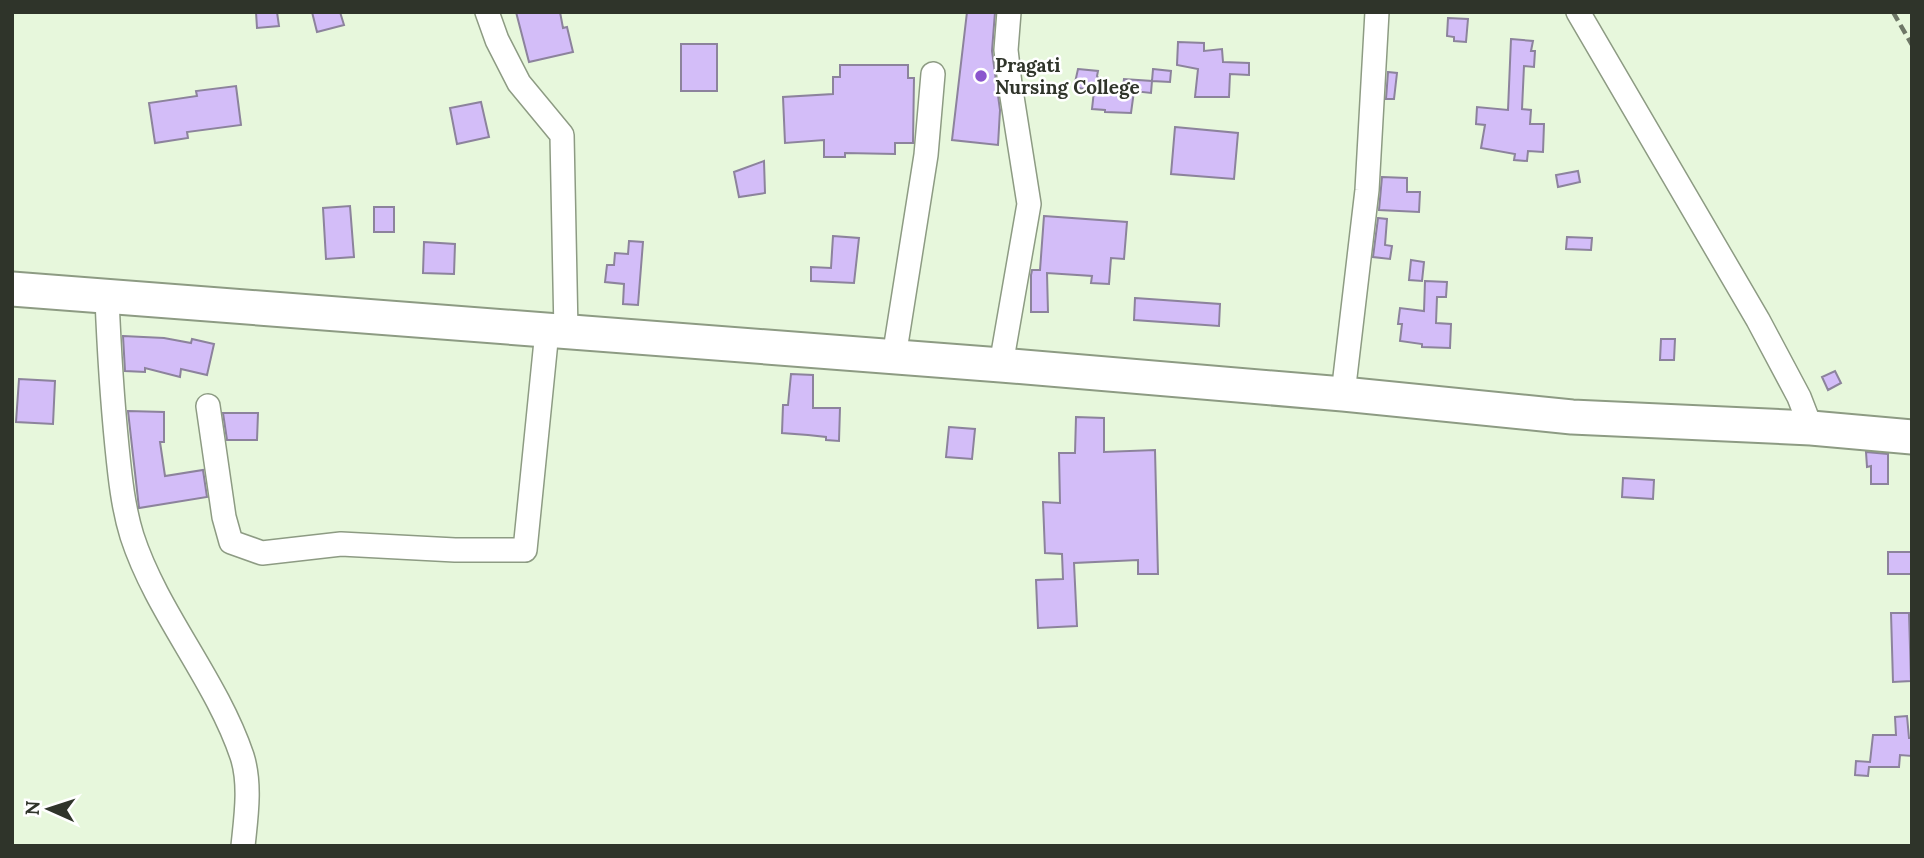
<svg xmlns="http://www.w3.org/2000/svg" width="1924" height="858" font-family="Lora,serif">
<style>
.building{fill:#d3bdf8;stroke:#8c839c;stroke-width:2}
.lines{fill:none;stroke-linecap:round;stroke-linejoin:round}
.minor-casing{stroke:#8d9b83;stroke-width:26}
.highway-casing{stroke:#8d9b83;stroke-width:37}
.minor{stroke:#fff;stroke-width:23}
.highway{stroke:#fff;stroke-width:33}
.rail{stroke:#6e7767;stroke-width:4.5;stroke-dasharray:10 5;stroke-linecap:butt}
.poi-dot{fill:#8b55cd;stroke:#fff;stroke-width:2.5}
.labels{text-anchor:middle;dominant-baseline:central;stroke-width:5;stroke-linejoin:round;paint-order:stroke}
.poi-label{font-size:19px;font-weight:bold;fill:#2f342a;stroke:#fff;text-anchor:start}
</style>
<rect width="100%" height="100%" fill="#e7f7dc"/>
<path class="building" d="M256,12h21l2,14 -22,2z
M312,12h28l4,13 -27,7z
M516,12h44l3,16 4,-1 6,25 -44,10z
M967,12h28l-3,39 8,59 -2,35 -46,-5z
M1448,18l20,1 -2,23 -12,-1v-4l-7,-1z
M1511,39l22,2 -2,10h4l-1,16 -10,-1 -2,43 9,1 -1,14h14l-1,28 -15,-1 -1,10 -13,-1 1,-6 -34,-6 4,-23 -9,-1 1,-17 31,3z
M1178,42l26,1v8l18,-2 1,13 26,1v12l-19,-1 -1,23h-34l3,-28 -21,-4z
M681,44h36v47h-36z
M840,65h68v13h6l-1,65h-18v11l-50,-1v4h-21v-17l-39,3 -2,-46 50,-3v-17h7z
M1078,69l20,2 -1,5 5,9 21,1 1,-7 28,2 -1,12 -17,-2 -3,22 -26,-1v-2l-13,-1 2,-18 -20,-4z
M1153,69l18,2 -1,11 -18,-1z
M1388,72l9,1 -3,26h-8z
M236,86l5,39 -54,7 1,6 -33,5 -6,-40 48,-7 -1,-5z
M481,102l8,35 -32,7 -7,-36z
M1175,127l63,6 -4,46 -63,-5z
M764,161l1,32 -26,4 -5,-25z
M1578,171l2,11 -22,5 -2,-12z
M1382,177l25,1v14h13l-1,20 -40,-2z
M350,206l4,51 -28,2 -3,-51z
M374,207h20v25h-20z
M1044,216l83,6 -3,37 -13,-1 -2,26 -18,-1 1,-7 -45,-3 1,39h-17v-37l1,-5h8z
M1378,218l9,1 -2,26 7,1 -2,13 -17,-2z
M833,236l26,2 -5,45 -43,-2v-14l20,1z
M1567,237l25,1 -1,12 -25,-1z
M629,241l14,1 -5,63 -15,-1 1,-20 -19,-2 2,-17h7l1,-12 13,1z
M424,242l31,2 -1,30 -31,-1z
M1411,260l13,2 -2,19 -13,-1z
M1425,281l22,1 -1,15h-9l-1,26 15,1 -1,24 -28,-1v-3l-22,-3 2,-17h-4l2,-16 24,3z
M1135,298l85,6 -1,22 -85,-6z
M123,336l41,2 27,5 1,-4 22,5 -7,31 -26,-6 -1,8 -35,-9v4l-20,-1z
M1661,339h14l-1,21h-14z
M1835,371l6,12 -13,7 -6,-13z
M791,374l22,1v33h27l-1,33 -13,-1v-3l-18,-2 -26,-2 1,-28h5z
M19,379l36,2 -2,43 -37,-2z
M128,411l36,1v30h-4l5,34 38,-6 4,27 -68,11z
M223,413h35l-1,27h-30z
M1076,417l28,1v34l51,-2 3,124h-20v-14l-64,3 3,63 -39,2 -2,-48 27,-1 -1,-25 -17,-1 -2,-51 17,1 -1,-50h16z
M949,427l26,2 -3,30 -26,-2z
M1866,452l22,2v30h-17v-18l-4,1z
M1623,478l31,2 -1,19 -31,-2z
M1888,552h24v22h-24z
M1891,613h18l2,68 -18,1z
M1907,716l2,22h3v18l-12,-1 -1,12h-30l-1,9 -13,-1 1,-14 14,1 3,-27h23l-1,-18z"/>
<g class="lines">
<g class="minor-casing">
<path id="minor" d="M487,12l10,28 22,43 43,52 4,197
M1578,12l180,308 41,77 12,31
M107,298c2,50 5,99 10,149 3,30 6,60 15,89 25,77 84,143 110,220 9,28 4,61 1,90
M894,357l32,-202 7,-81
M1001,365l28,-161 -19,-120 -4,-34 3,-38
M1343,394l24,-204 10,-178
M208,406l16,111 7,25 31,11 79,-9 114,6h70l22,-219"/>
</g>
<g class="highway-casing">
<path id="highway" d="M12,289l989,76 342,29 229,23 239,11 101,9"/>
</g>
<use href="#minor" class="minor"/>
<use href="#highway" class="highway"/>
<path class="rail" d="M1893,12l19,33"/>
</g>
<circle class="poi-dot" cx="981" cy="76" r="7"/>
<g class="labels">
<g class="poi-label">
<text x="995" y="65">Pragati<tspan x="995" dy="22">Nursing College</tspan></text>
</g>
</g>
<rect width="1924" height="858" fill="none" stroke="#2f342a" stroke-width="28"/>
<g transform="translate(49 809) rotate(273)" stroke="#ffffff" stroke-width="5" paint-order="stroke">
<path d="M0-5L12 26L0 18L-12 26Z" fill="#2f342a"/>
<text y="-10" font-size="19" font-weight="bold" text-anchor="middle" fill="#2f342a">N</text>
</g>
</svg>
